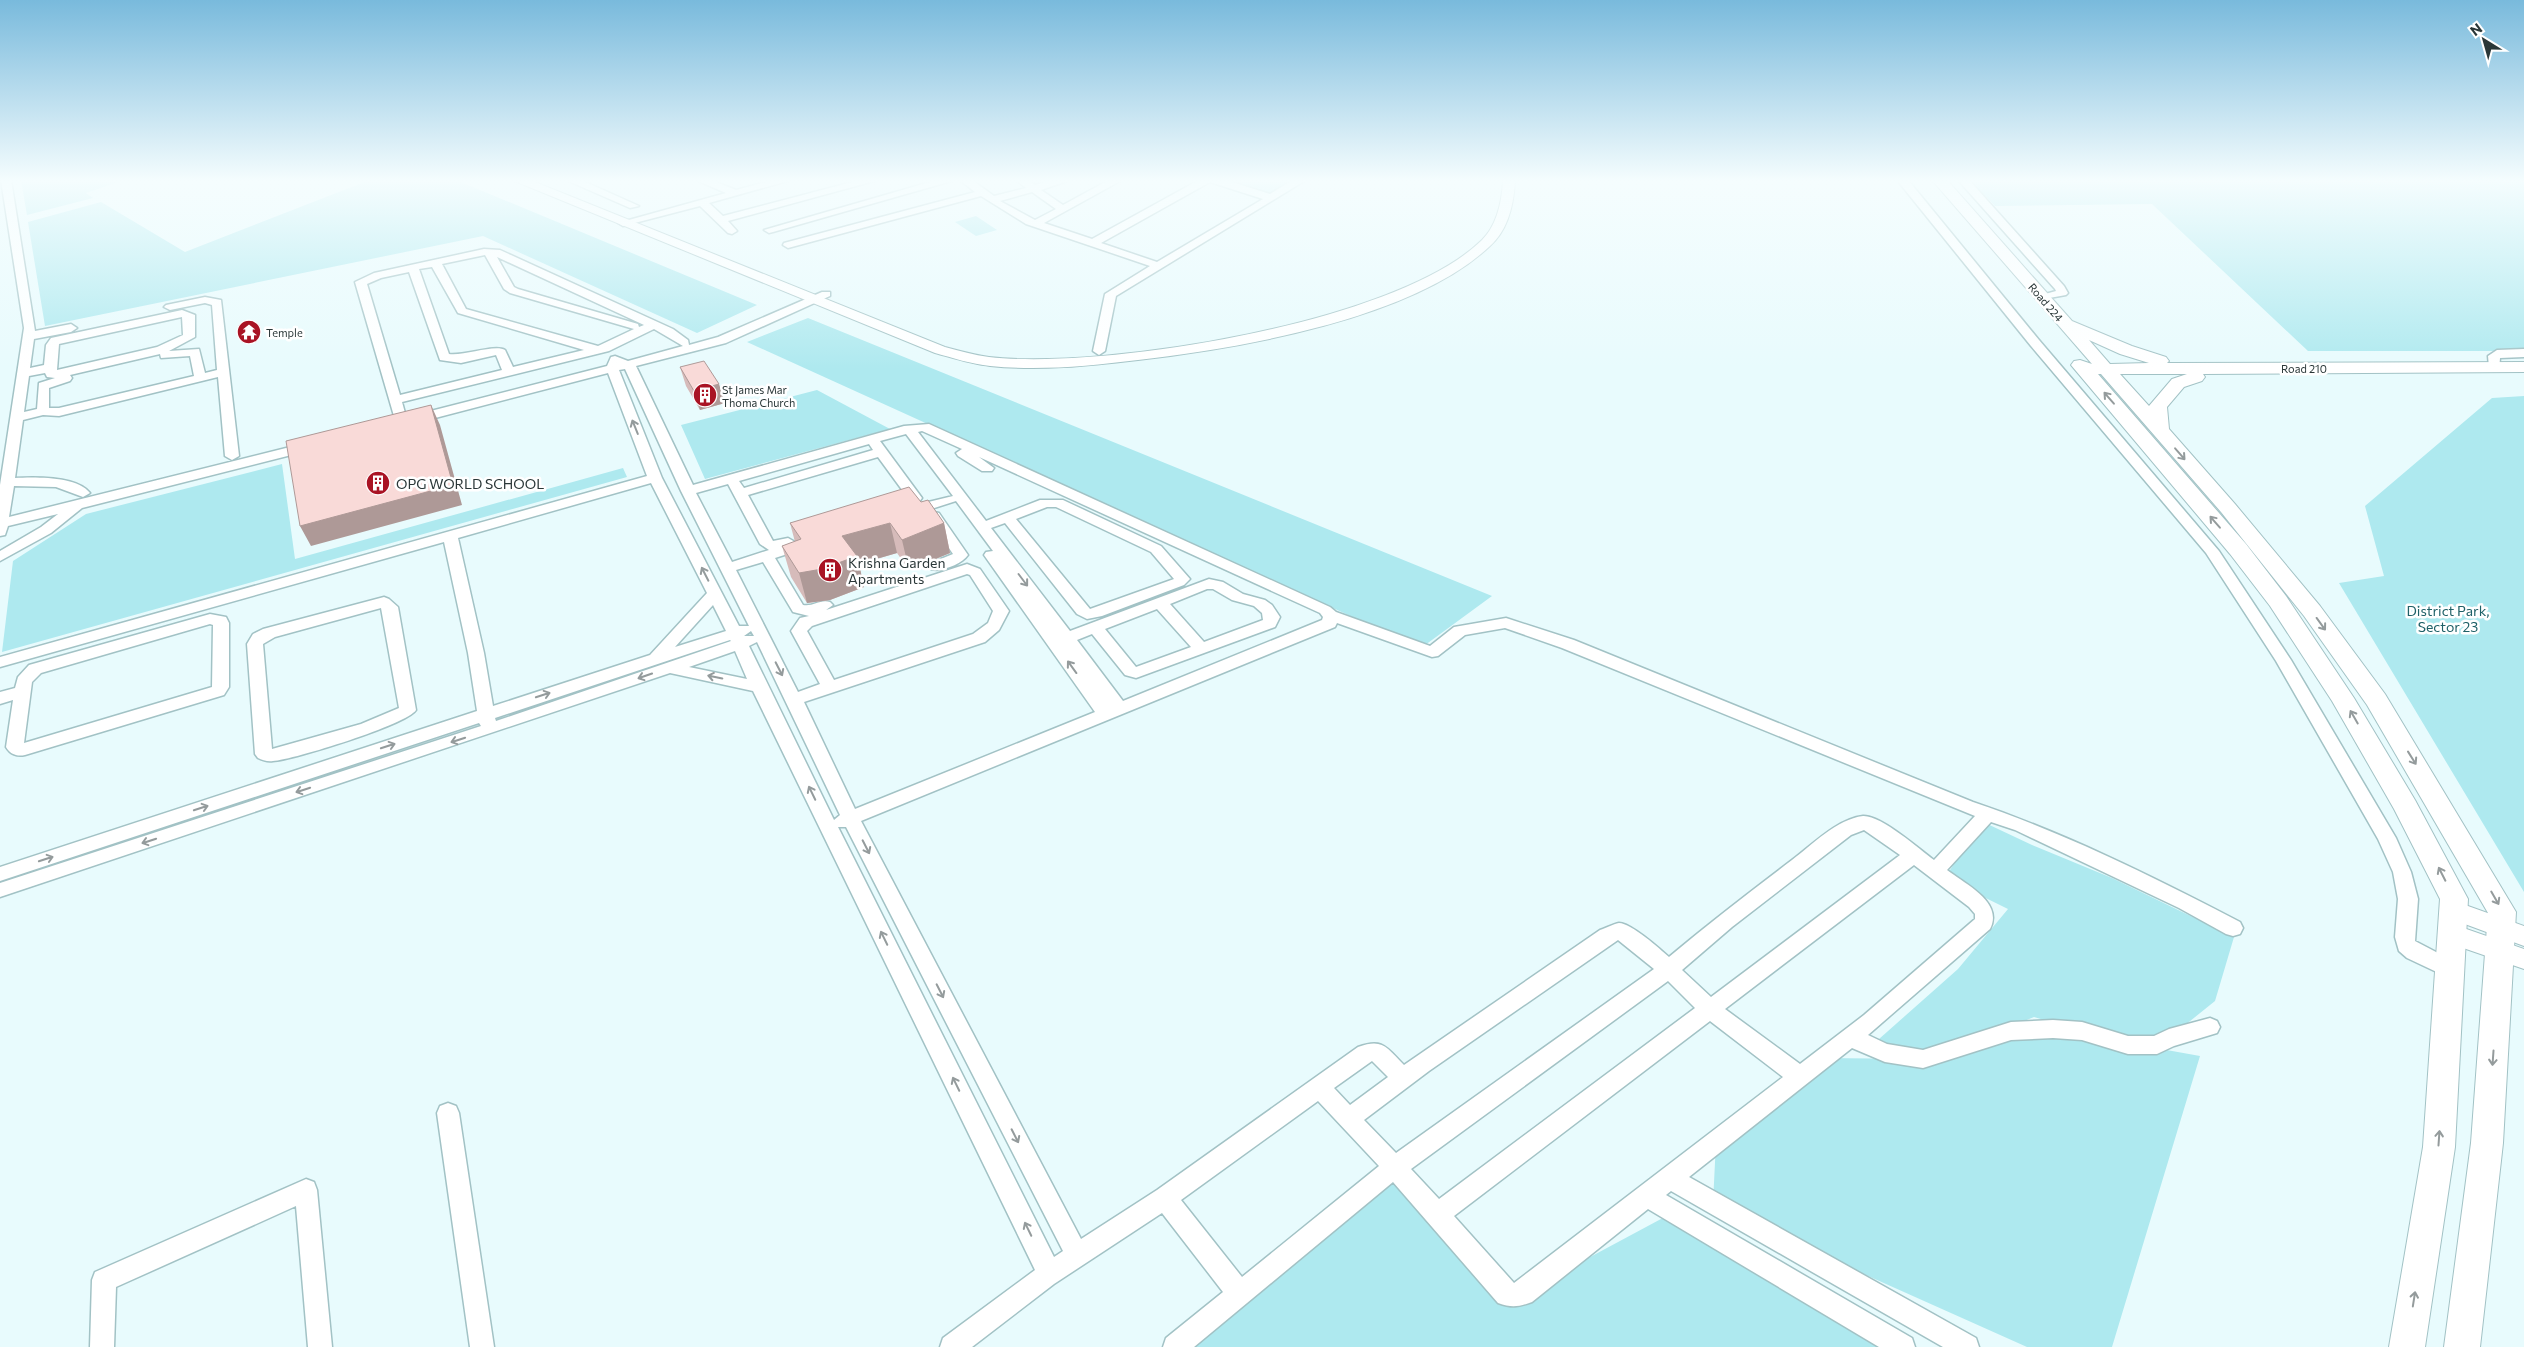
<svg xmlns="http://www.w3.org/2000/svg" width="2524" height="1347" font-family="Commissioner,sans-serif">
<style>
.green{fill:#aee9ef}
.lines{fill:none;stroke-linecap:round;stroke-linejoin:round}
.minor-casing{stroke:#a2c2c5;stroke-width:3}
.tertiary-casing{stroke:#a2c2c5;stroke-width:2}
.secondary-casing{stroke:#a2c2c5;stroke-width:2}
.minor{fill:#fff;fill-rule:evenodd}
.tertiary{fill:#fff;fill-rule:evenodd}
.secondary{fill:#fff;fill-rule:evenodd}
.wall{fill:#d6bbba}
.shaded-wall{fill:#ae9997}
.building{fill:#f9dad8;stroke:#ae9997}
.oneway{stroke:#949b9c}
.labels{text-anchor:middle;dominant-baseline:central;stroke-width:5;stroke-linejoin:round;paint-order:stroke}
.far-street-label{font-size:11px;fill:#2a3738;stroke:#fff}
.far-poi-label{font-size:11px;fill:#2a3738;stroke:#fff;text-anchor:start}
.poi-label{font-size:14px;fill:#2a3738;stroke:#fff;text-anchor:start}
.park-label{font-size:14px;fill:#1f6168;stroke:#fff}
</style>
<rect width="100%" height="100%" fill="#e8fbfd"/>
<path class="green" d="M124,180l-38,13 7,5 -66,17 -6,-35z
M1214,180h82l-26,17z
M2524,180v171h-216l-156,-147 -157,2 -24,-25z
M367,181l89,-1 301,125 -60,28 -214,-97 -438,90 -17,-104 73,-20 84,50z
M976,216l21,14 -21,6 -21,-14z
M808,318l684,278 -71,52 -674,-306z
M817,390l73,39 -185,50 -24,-54z
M2524,396v496l-185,-309 45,-7 -19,-70 127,-108z
M282,464l13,95 328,-91 4,9 -625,175 11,-91 73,-47z
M1981,821l51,24 80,33 122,59 -19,64 -46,37 -58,2 89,16 -88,291h-85l-282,-126 -32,-18 3,-61 107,-84 100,1 130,-30 49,8 -68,-20 -86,35 -78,-5 88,-78 50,-60 -63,-31z
M1395,1167l128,126 151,-81 229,135h-719z"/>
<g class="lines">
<g class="minor-casing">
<path id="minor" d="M1,180h10l24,151 36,-7 6,4 -6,4 -37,7 -4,29 14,-3 2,-20 5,-7 131,-28 13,5v22l-26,14 30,-2 6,24 12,-3 -5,-65 -7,-2 -35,7 -6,-3 2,-2 39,-8 16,3 18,156 -7,4 -7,-4 -7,-79 -159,39 -16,-1 -20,5 -8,58c19,-1 62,-2 75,15l-7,4 -27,-10 -42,-1 -5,31 301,-75 5,1 2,3 -2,3 -233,59 -31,25 -51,28v-10l41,-24 17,-13 -50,12 -3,9 -5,1v-51l24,-157zM182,317l1,18 -26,12 -100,23 2,-26zM160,354l1,4 29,-2 4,20 -135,32h-10v-20l21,-7 2,-3 -2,-3zM45,373l2,4 8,1 -16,5 -2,26 -13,3 5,-36z
M566,180h15l58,26 -9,2z
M696,180h15l25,10 37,-10h18l-82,23 14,13 137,-36h18l-150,41 9,10 -5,3 -4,-1 -28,-27 -77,20 -5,-3 108,-30z
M937,180h18l-182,52 -4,1 -5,-3z
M960,180h12l22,16 32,-8 -10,-8h12l7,5 17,-5h18l-29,10 22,15 46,-25h13l-78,43 48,16 107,-59h26l45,14 23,-14h13l-190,116 -11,55 -6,4 -6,-4 12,-57 45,-28 -124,-42 -45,-28 -193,52 -5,-3 1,-2 191,-51zM1210,182l53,17 -106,63 -56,-19zM1032,192l24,17 -21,11 -35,-19z
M1897,180h11l131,160 180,211 72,109 105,178 15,34 7,27 -3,42 42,22 3,6 -3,6 -7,2 -7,-2 -36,-17 -8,-7 -4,-14 3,-38 -5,-27 -15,-33 -102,-178 -70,-108 -175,-207z
M1958,180h11l95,106 4,7 -2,2 -28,5v-4l18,-5 -1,-2z
M484,249l16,1 173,79 15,11 1,5 29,-8 104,-45h8v4l-104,47 -90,23 57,119 211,-59 25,-2 401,183 6,5 94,34 24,-19 52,-9 68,22 399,162c92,31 181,75 267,120l3,6 -3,6 -7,2 -7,-2 -47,-26 -164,-78 -24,-8 -44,48c18,14 57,32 43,59l-122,106 19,9 36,6 88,-28 42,-2 29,2 46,14h26l15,-7 41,-11 7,3 3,6 -3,6 -43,13 -17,8h-29l-46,-14 -29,-2 -42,2 -88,28 -38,-6 -33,-14 -163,129 287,161 3,9h-36l-272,-156 -5,4 246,143 3,9h-36l-231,-138 -116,93c-14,5 -20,6 -34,1l-105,-121 -199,165h-31l3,-9 57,-46 -61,-79 -108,71 -82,63h-32l3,-9 92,-68 -282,-579 -83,-18 -670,224v-14l481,-157 -2,-3 -479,158v-14l477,-156 -9,-58 -24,-111 -444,125v-10l647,-181 -39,-103 -192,50 -6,-4 1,-3 196,-50 4,-9 4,-1 13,5 55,-15 -29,-17 -45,22 -207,51 3,11 -6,4 -5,-1 -39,-134 19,-9zM485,255l19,34 6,4 124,36 -36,17 -132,-37 -24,-45zM497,257l147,68 -5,2 -1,-3 -120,-35 -4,-2zM432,267l26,46 126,37 -71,17 -8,-17c-10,-6 -40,6 -56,4l-30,-85zM409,272l31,88 21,3 35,-8 6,15 -102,25 -33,-111 14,-6zM625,369l56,122 68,135h-10l-77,-148 -43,-108zM922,431l40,18 -6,4 2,3 24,15h10l2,-3 -15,-11 341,156 3,4 -1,3 -199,81 -46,-61 15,-6 33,41 11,3 139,-51 5,-10 -8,-12 -7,-5 -22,-6 -20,-12 -14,-3 -139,52 -79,-103 14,-5 72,91 10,5 15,-3 82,-31 6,-6 -29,-33 -98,-46h-23l-54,21 -68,-89zM906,434l47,62 -33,8 -2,3 7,4 31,-10 37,50 -7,1 -2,3 111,157 -240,97 -51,-107 181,-60 14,-12 10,-19 -29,-42 -13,-5 -141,46 7,-5 -3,-3c-10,-3 -17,5 -27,3l-28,-47 34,-11 2,-3 -2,-3 -14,1 -7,-4 -15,3 -25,-46 130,-38 30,41 -4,5 2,3h10l6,-8 -42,-57zM869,444l4,6 -129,38 -5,-7zM651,483l56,110 -57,62 -157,51 -9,-53 -26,-115zM728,484l32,60 9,6 -37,12 -36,-69zM1047,507h9l95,45 23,27 -84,30 -74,-90zM763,562l30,50 16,4 -9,2 -9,13 29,53 -22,8 -62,-122zM967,574l3,1 23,36 -5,12 -15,11 -139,46 -27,-49 5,-5zM1207,589h6l19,11 22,6 8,7 1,7 -59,22 -34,-38zM713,605l13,26 -51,16zM1157,609l34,38 -55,20 -31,-38zM1337,623l95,34 6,-1 27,-21 40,-7 57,20 413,168 -41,44c-15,-11 -53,-45 -71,-44 -26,3 -51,29 -71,44 -42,32 -83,63 -123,97 -9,-8 -38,-34 -50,-34 -6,1 -13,5 -19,7l-196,135c-18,-18 -21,-27 -46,-18l-201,143 -76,49 -220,-418 474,-194zM751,631l3,5h-10zM730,640l1,1 -235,80 -1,-3zM757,642l83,173 -6,5 -85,-174zM735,651l12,28 -58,-12zM838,827h8l217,424 -9,6zM1864,830l36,25 -189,142 -29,-27 50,-43 119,-92zM1914,865l55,42 6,7v5l-111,96 -64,49 -75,-55zM1618,940l36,29 -258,184 -32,-33 65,-49zM1668,981l27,27 -256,191 -28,-30zM1710,1021l73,56 -269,206 -60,-67zM1372,1061l16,16 -38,28 -16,-17zM1318,1101l61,65 -137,111 -61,-77z
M2524,349v8l-24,1 -1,12 -4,1 -6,-4 -1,-11 9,-6z
M934,512l5,1 29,42c-6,9 -26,17 -37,14l-2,-3 2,-3 22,-9 -26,-38z
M384,597l5,2 9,8 18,103c-8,14 -123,50 -143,51 -5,1 -11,-1 -15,-3l-3,-4 -8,-110 6,-10 10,-5zM381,608l18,100 -38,16 -89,25 -9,-105 12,-7z
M210,614l16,3 3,6v64l-5,8 -199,60c-8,2 -15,-1 -19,-8l7,-47 -13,4v-12l15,-4 3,-11 11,-12zM210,624l3,1 -1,62 -188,56 8,-61 9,-9z
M448,1103l8,3 3,7 35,234h-24l-33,-234 3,-7z
M306,1179l8,3 3,8 15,157h-24l-12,-141 -180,81 -2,60h-24l2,-67 3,-8z"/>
</g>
<g class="tertiary-casing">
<path id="tertiary" d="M512,180h18l415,167c15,4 29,8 44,10 116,13 409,-34 493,-117 15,-15 20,-39 21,-60h12c-1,24 -7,50 -25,66 -77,73 -249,102 -352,114 -49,6 -99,11 -148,6 -19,-2 -37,-8 -55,-13z
M2454,901l70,25v20l-78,-29 -4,-7 4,-7z
M2452,924l72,25v20l-81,-28 -3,-7 3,-7z"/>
</g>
<g class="secondary-casing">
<path id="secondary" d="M1932,180h15l125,141 60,25 34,11 3,4 -2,2 357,-1v10l-321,2 2,3 -3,4 -18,6 -17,20 2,22 66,75 85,102 65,88 131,218 -13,231 -23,204h-36l27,-204 17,-230 -121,-208 -63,-89 -83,-104 -120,-138h-3l148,170 40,52 68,102 61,102 53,99 -13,248 -30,200h-36l34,-200 17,-248 -46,-90 -62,-108 -62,-95 -40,-52 -159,-189 3,-4 6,-1 12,4zM2089,340l31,14 29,9 -39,1zM2120,374h67l-15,5 -23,27z"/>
</g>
<use href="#minor" class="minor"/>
<use href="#tertiary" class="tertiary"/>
<use href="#secondary" class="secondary"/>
</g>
<path class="wall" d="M680,367l45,36 -25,7 -14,-24z
M921,502l23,21 6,30 -41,17 -12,-17 -38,11 5,23 -34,13 -23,3 -16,-26 -9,-31 13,-4 -5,-19z"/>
<path class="shaded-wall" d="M719,384l6,19 -25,7 -6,-19z
M431,405l9,20 22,80 -151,41 -11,-20z
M890,523l7,30 -38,11 5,23 -34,13 -23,3 -8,-30 43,-37z
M944,523l6,30 -41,17 -7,-30z"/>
<path class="building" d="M704,361l15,23 -25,7 -14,-24z
M431,405l22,80 -153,41 -14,-85z
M909,487l12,15 7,-2 16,23 -42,17 -12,-17 -48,13 15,20 -35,13 -23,4 -17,-27 19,-7 -11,-16z"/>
<defs><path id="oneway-shaft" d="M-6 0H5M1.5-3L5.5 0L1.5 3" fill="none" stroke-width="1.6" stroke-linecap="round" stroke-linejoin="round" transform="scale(1.25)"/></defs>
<g class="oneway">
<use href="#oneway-shaft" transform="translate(2109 398) rotate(-131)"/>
<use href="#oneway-shaft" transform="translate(635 427) rotate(-112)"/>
<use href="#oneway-shaft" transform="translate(2180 454) rotate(49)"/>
<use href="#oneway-shaft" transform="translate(2215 522) rotate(-131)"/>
<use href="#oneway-shaft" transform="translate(705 574) rotate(-117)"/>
<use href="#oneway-shaft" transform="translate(1023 580) rotate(53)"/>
<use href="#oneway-shaft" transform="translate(2321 624) rotate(54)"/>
<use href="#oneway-shaft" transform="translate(1072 667) rotate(-126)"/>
<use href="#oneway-shaft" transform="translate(779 669) rotate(63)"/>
<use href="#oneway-shaft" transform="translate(645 676) rotate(161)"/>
<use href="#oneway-shaft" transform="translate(715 677) rotate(-168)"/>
<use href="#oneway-shaft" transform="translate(543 695) rotate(-18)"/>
<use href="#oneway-shaft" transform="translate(2354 717) rotate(-120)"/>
<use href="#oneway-shaft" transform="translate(458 740) rotate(162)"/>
<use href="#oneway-shaft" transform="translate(388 746) rotate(-18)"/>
<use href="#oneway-shaft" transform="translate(2412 758) rotate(58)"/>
<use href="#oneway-shaft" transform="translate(303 790) rotate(162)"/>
<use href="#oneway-shaft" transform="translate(812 793) rotate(-116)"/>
<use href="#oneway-shaft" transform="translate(201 808) rotate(-18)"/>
<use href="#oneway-shaft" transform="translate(149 841) rotate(162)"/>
<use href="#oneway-shaft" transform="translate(866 847) rotate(63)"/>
<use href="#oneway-shaft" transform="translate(46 859) rotate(-18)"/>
<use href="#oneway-shaft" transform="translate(2442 874) rotate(-117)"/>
<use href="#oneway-shaft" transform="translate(2495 898) rotate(60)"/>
<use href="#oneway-shaft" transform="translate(884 938) rotate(-116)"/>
<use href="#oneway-shaft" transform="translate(940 991) rotate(63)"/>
<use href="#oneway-shaft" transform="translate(2493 1058) rotate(94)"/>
<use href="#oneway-shaft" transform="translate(956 1084) rotate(-116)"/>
<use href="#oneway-shaft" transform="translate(1015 1136) rotate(63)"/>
<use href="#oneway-shaft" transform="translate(2439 1138) rotate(-86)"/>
<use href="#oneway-shaft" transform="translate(1028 1229) rotate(-116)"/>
<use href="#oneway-shaft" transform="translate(2414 1299) rotate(-81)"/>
</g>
<linearGradient id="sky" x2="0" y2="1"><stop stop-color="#79badc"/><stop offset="0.49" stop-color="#f5fdfe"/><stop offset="1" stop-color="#f5fdfe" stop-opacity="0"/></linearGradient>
<rect width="2524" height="369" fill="url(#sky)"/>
<defs>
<g id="temple-disc" transform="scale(1.25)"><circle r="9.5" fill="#a91324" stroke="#fff"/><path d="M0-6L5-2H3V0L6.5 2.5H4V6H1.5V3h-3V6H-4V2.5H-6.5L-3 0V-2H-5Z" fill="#fff"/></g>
<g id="building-disc" transform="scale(1.25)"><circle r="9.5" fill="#a91324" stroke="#fff"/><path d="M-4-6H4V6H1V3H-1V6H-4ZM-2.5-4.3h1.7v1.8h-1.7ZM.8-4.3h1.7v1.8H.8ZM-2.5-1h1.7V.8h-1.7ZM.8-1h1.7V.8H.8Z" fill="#fff"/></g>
</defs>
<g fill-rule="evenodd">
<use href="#temple-disc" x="249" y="332"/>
<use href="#building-disc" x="705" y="395"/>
<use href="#building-disc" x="378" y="483"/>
<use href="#building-disc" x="830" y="570"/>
</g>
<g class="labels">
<g class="far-street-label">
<text transform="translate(2046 302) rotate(49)">Road 224</text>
<text x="2304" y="368">Road 210</text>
</g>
<g class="far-poi-label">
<text x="266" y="332">Temple</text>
<text x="722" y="389">St James Mar<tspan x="722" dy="13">Thoma Church</tspan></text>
</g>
<g class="poi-label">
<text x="396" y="483">OPG WORLD SCHOOL</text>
<text x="848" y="562">Krishna Garden<tspan x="848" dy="16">Apartments</tspan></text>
</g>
<g class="park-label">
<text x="2448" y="610">District Park,<tspan x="2448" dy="16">Sector 23</tspan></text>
</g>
</g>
<g transform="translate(2484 40) rotate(323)" stroke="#ffffff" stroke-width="4" paint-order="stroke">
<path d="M0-4L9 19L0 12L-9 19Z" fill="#2a3738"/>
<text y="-8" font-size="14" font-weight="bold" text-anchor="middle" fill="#2a3738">N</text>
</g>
</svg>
